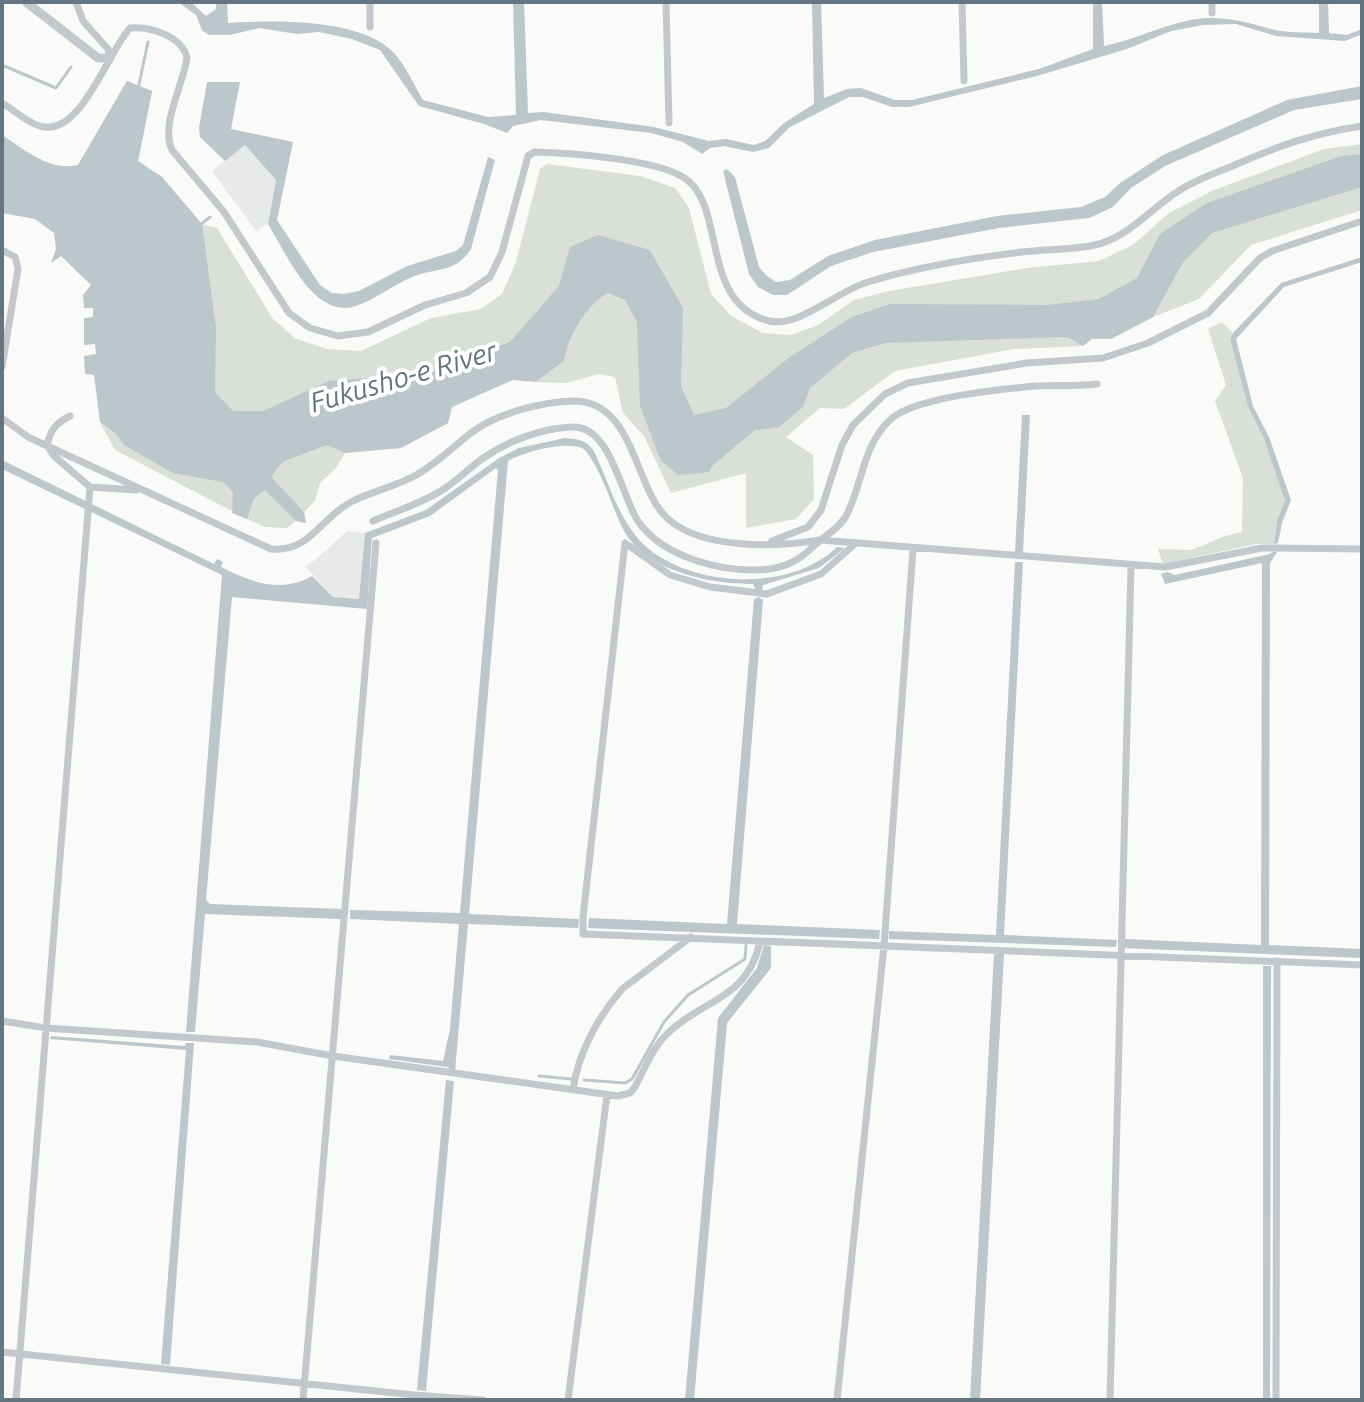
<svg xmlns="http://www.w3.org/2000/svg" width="1364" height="1402" font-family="Ubuntu,sans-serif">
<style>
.built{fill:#e8e9e9}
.green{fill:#dadfd7}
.water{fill:#bbc7cb}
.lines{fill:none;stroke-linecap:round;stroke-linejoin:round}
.stream{stroke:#bbc7cb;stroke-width:3}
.minor{stroke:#c3c8cc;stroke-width:7}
.tertiary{stroke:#c3c8cc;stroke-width:9}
.labels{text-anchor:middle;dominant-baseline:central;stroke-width:8;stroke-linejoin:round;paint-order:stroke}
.water-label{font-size:28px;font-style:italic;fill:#60757c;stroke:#fff}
</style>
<rect width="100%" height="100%" fill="#fafaf8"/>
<path class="built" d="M244,144l32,36 -8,44 -12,7 -44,-60z
M347,531l18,2 -6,66 -26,-2 -28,-31 10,-6z"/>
<path class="green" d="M127,81l25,10 -14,71 24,15 40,47 15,4 56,91 23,20 32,10 33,2 70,-33 50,-9 21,-15 14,-32 24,-93 7,-5 93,12 35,12 14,20 22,86 20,22 32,17 28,2 27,-10 36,-25 35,-9 138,-23 72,-7 34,-16 36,-32 45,-23 110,-41 38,-5v15l-150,49 -69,75 -34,27 -215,3 -171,109 -40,-4 -37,-162 -134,102 -308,76 -116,-248 -86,-19v-32c23,15 48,37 76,30z
M1362,180v30l-111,35 -52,54 -46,18 -42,22 95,-107z
M594,284l42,2 37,174 181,-116 37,-6 176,-1 16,9 -69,3 -119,22 -51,38 -24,-1 -34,29 27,18 1,44 -18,20 -50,9v-55l-75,20 -27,-57 -21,-23 -8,-36 -17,-3 -31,9 -31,-1 28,-21 -8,-17z
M1222,322l11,11 -3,6 18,68 16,32 21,62 -8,19 -3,24h-18l-93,20 -5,-15 34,1 33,-14 17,-4 1,-54 -28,-77 11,-16 -18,-56z
M100,422l16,11 8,12 324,-22 -47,25 -56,5 -9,15 -16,15 -5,18 -11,11 2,11 -10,-2 -9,7 -22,-1 -18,-8 -132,-69z"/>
<path class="water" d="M178,2h13l15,14 10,-7v-7h11l1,21c44,-3 134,-5 166,30 12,13 20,32 29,47l65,17 28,-2 -3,-113h11l4,111 16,-1 110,15 55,14 17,-2 28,6 11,-4 19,-18 30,-19 -2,-102h9l3,96 23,-9 14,-1 34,12h17l127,-31 54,-20v-47h9l2,44c36,-7 67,-26 103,-28 25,-1 45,6 68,12 14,3 30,2 44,3v-31h9l1,31 18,2 15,-6v5l-17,7 -69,-5 -40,-12 -33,1 -32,6 -44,18 -90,27 -128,31h-17l-29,-10h-14l-59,30 -21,21 -16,4 -29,-6 -14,2 -8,6 -19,-12 -32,-9 -110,-13 -28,6 -6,7 -23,-9 -65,-18 -39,-56 -28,-11 -33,-7 -22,2 -38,-6 -29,7h-21l-7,-5 -6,-15z
M127,81l25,10 -14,70 24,16 40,47 14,104 -1,64 18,19h30l66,-30 99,-8 82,-31 49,-56 11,-39 28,-12 52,15 33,58 -2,78 13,29 32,-7 64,-51 62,-40 38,-13 156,1 53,-6 38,-21 23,-44 47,-31 134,-47 21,-2v33l-150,46 -29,29 -30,55 -42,22h-19l-9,7 -16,-9 -182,6 -33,10 -42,35 -7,19 -24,20 -24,3 -42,35 -4,7 -31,3 -17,-14 -21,-55 -3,-84 -12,-22 -17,-7c-21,11 -41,44 -44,68l-28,21 -23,-2 -61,27 -4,16 -47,25 -56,5 -18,-8 -45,17 -11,15 33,35 2,11 -10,-2 -31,-31 -11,8 -7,21 -15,-6 1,-21 -10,-10 -50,-9 -49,-28 -9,-12 -15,-11 -6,-47 -9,-1 -1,-18 12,-2 -1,-10 -11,1v-27l9,-1v-9h-9l-1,-13 8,-10 -30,-29 -10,7 5,-14 -2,-16 -19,-14 -33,-6v-78c23,15 48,37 76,30z
M207,82h33l-9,47 62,13 -16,78 43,65 12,8 11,1 16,-3 48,-25 49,-15 7,-6 25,-88 7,3 -24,89c-16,25 -35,18 -59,28 -19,8 -36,22 -56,29 -42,14 -70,-53 -88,-82l8,-44 -31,-35 -20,16 -25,-24 -1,-9z
M1362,86v13l-68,11 -129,56 -34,22 -18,19 -24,11 -90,10 -126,24 -42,14 -44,29h-14l-15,-8 -9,-13 -26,-103 4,-2 8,8 24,90 8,9 9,6 14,-2 38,-24 47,-16 122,-24 84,-9 24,-10 15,-14 43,-28 124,-55z
M1362,257v5l-78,25 -48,52 17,67 16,31 22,63 -9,23 -4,20 -4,1 3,-24 8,-19 -21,-62 -16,-32 -18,-68 3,-6 48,-50z
M1022,415h8l-7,138h-8z
M565,438c14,1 21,2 29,13 14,30 25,69 49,93 47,44 147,49 194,3l8,1 -26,20 -56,17 -1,5h-6l-3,-6c-44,0 -110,-13 -131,-57 -12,-25 -20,-57 -38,-78 -18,-9 -60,3 -76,12l-39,453 110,5 -1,9 -110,-4 -13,147 -8,-4 -58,-8 1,-4 53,6 7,-32 9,-105 -109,-5v-9l110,3 38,-443 -2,-2 -66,48 -58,22 -5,71 -135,-12 -26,303 4,4 132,5 -1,10 -136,-5 -10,118h-9l36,-457 -220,-106v-9l212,104 3,-5 6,3 -2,5c30,15 59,27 91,9l21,21 26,2 6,-66 61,-23 73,-52 20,-10z
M1274,551l3,1 -7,11 -1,382 93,4v9l-239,-10 1,-9 137,6 1,-382 -97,21 -4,-10 6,-2 8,3 95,-21z
M1015,562h8l-19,373 113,5 -1,7 -227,-8v-8l107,4z
M759,597l4,3 -26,324 143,6 -1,9 -291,-11 1,-10 138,6 27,-325z
M764,945l7,1v22l-44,55 -33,377h-9l33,-382 39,-50z
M994,954h10l-24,446h-45l35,-1z
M1263,966h8l-1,434h-7z
M51,1036l134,10 1,-3h8l-24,322 -9,-1 25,-314 -136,-11z
M446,1080l8,1 -28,310 -9,-1z"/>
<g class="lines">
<path class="stream" d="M2,65l54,23 15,-21
M138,89l10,-47
M200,225l10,-8
M539,1076l32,3
M584,1080l41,3 7,-4 32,-57 24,-27 57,-36 1,-14"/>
<path class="minor" d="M76,2l7,19 25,28 2,8
M370,2v25
M666,2l3,121
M962,2l2,79
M1212,2v11
M2,103c14,8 27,22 43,24 37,5 63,-75 85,-99 20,-2 51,8 57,29 -3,27 -27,67 -15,93l52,62 65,101 21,15 28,8 30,-4 57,-27 41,-12 24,-16 12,-25 26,-96 6,-4c36,1 119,7 149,25 45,27 15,126 86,144 30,7 68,-30 99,-39 49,-15 104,-24 154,-30 23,-3 51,-2 73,-7 33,-7 57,-38 85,-55 16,-10 33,-16 50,-23 48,-21 80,-33 132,-41
M2,250l13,7 3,12 -16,98
M2,418l26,19 243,112c40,3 48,-30 80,-47 21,-11 47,-16 67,-28 20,-12 35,-27 53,-41 26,-20 70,-31 103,-32 61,0 60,88 94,118 35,31 109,28 152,21l345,27 97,-19 100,1
M90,487l46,3
M373,521c23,-10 50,-18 71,-32 14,-9 25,-21 38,-30 25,-18 60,-31 90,-32 39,-2 49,69 66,94 25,37 88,53 131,48 21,-3 31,-10 46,-24 10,-10 24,-16 31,-29 17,-32 16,-71 45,-97 23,-21 102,-29 134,-32 24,-3 48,0 72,-3
M772,541l36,-14 13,-17 21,-65 11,-20 32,-31 23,-11 119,-20 76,-5 45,-15 60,-30 52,-55 12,-7 90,-30
M856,543l-35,31 -54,20 -57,-7 -40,-12 -45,-32 -42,374v17l779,31
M2,1021l44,7 211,14 76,14 285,40 12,-3 5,-6c9,-17 18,-40 32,-53 35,-35 81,-34 93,-93
M573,1090c5,-37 25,-73 49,-101l69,-52
M2,1352l412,43 69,5
M16,1400l74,-913 -36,-31 -7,-11c4,-16 9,-22 23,-29
M303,1400l73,-857
M568,1400l39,-305
M837,1400l47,-454 29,-397
M1110,1400l21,-834
M1276,1400l1,-439"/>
<path class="tertiary" d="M26,2l72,56h12"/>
</g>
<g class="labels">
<g class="water-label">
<text transform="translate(403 376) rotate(-16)">Fukusho-e River</text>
</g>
</g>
<rect width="1364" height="1402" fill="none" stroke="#657683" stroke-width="8"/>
</svg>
